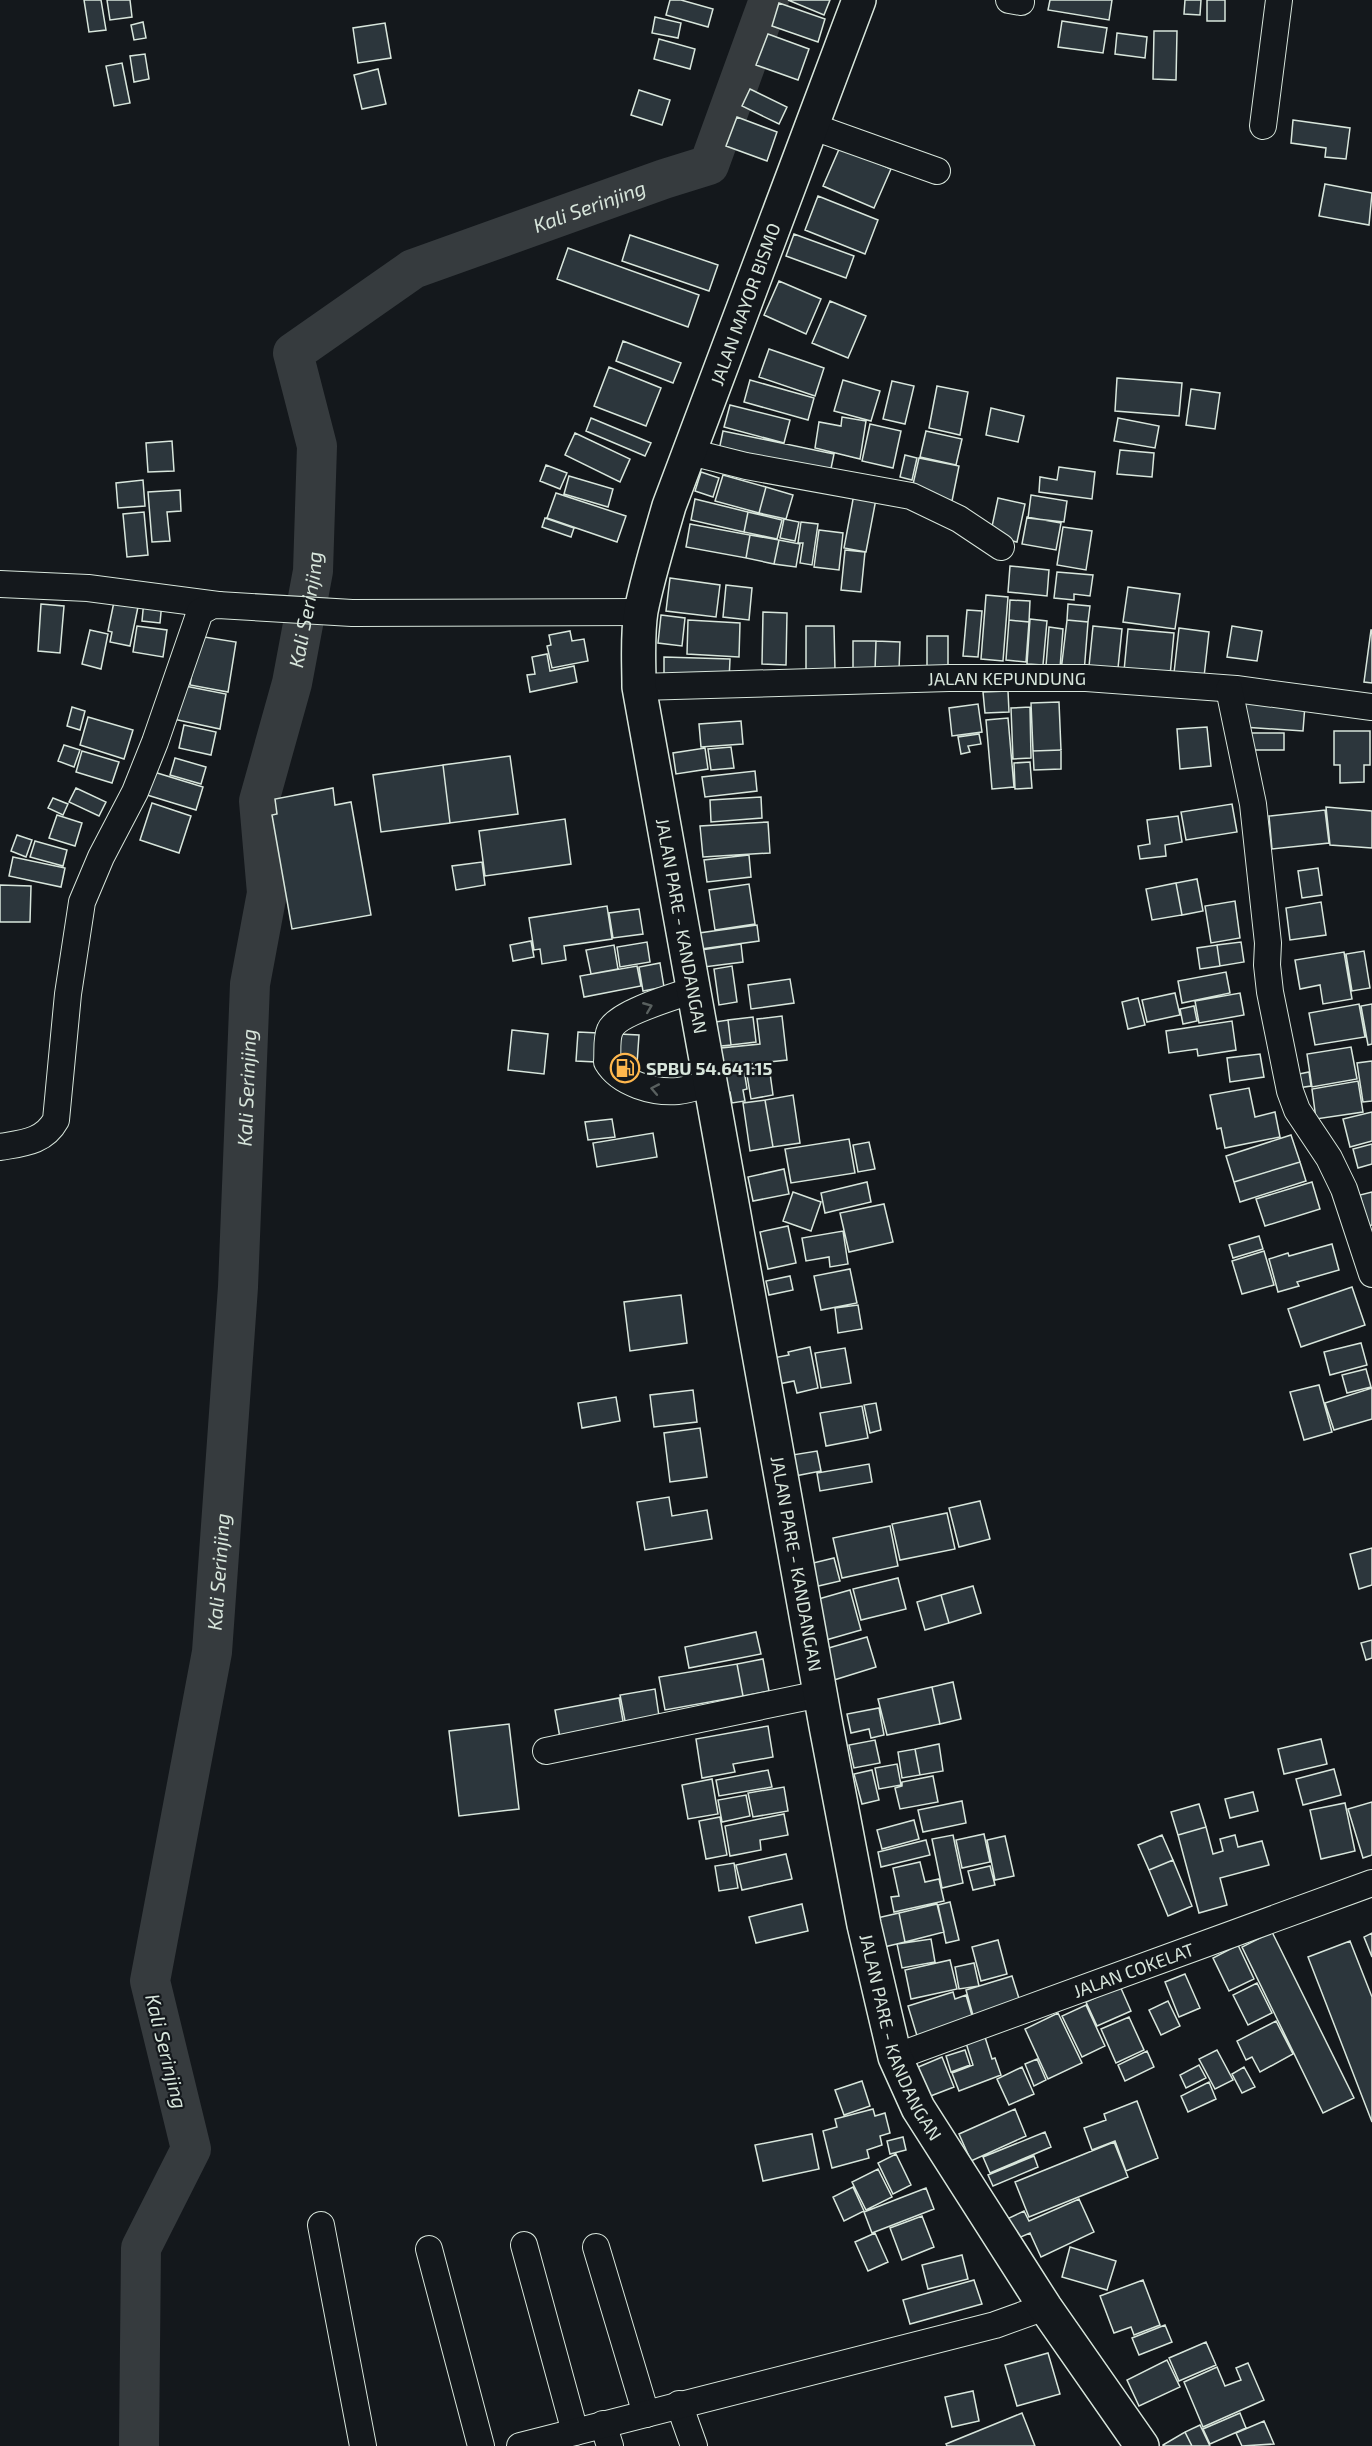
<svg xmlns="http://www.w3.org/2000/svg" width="1372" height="2446" font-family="'Exo 2',sans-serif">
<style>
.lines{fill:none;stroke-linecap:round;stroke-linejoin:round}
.river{stroke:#363b3e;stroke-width:40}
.building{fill:#2c363c;stroke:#d8e6dc;stroke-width:1.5}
.minor-casing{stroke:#d8e6dc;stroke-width:28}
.major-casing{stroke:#d8e6dc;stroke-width:36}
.minor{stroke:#14181c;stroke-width:26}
.major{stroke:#14181c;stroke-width:33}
.oneway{stroke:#59605f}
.labels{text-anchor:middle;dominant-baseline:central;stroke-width:4.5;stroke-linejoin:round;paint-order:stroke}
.street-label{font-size:18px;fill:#d8e6dc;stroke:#14181c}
.poi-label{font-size:18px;font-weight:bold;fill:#d8e6dc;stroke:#14181c;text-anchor:start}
.water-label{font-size:20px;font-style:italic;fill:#d8e6dc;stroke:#14181c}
</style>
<rect width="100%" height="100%" fill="#14181c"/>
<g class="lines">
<path class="river" id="s1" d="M139,2446l2,-198 50,-99 -41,-168 62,-329 26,-365 12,-303 17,-91 -8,-92 33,-118 21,-112 4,-125 -24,-93 120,-84 251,-90 45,-14 60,-165"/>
</g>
<path class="building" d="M84,0h17l5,30 -17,2z
M107,0h23l2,17 -22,3z
M670,0h11l32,9 -5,18 -42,-12z
M788,0h42l-6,15z
M1050,0h62l-3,20 -61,-10z
M1185,0h16l-1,15 -16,-1z
M1207,0h18v21h-18z
M779,3l46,16 -7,23 -46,-16z
M655,17l26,6 -3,15 -26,-5z
M1062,21l45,7 -4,25 -45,-6z
M143,22l3,16 -12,2 -3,-15z
M385,23l6,35 -33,5 -5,-35z
M1154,31h23l-1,49 -23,-1z
M1117,33l30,4 -2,21 -30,-4z
M768,34l41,15 -11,31 -42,-15z
M659,39l36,10 -5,20 -36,-10z
M145,54l4,25 -15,3 -4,-26z
M122,63l8,40 -16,3 -8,-40z
M378,69l8,35 -24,5 -8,-34z
M750,89l37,18 -8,17 -37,-18z
M639,90l31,10 -8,25 -31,-10z
M737,117l40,15 -10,29 -41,-15z
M1293,120l57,8 -4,31 -21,-2 1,-9 -35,-5z
M840,147l51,22 -17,39 -51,-22z
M1325,184l47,9 -3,32 -50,-9z
M818,196l60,24 -13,34 -60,-24z
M794,234l60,22 -8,22 -60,-22z
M630,235l88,30 -9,26 -87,-30z
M568,248l131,47 -11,32 -131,-48z
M779,281l42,18 -15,35 -42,-19z
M830,301l36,15 -18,42 -36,-15z
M623,341l58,22 -8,20 -57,-22z
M769,349l55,19 -9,28 -56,-19z
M609,367l52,21 -15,38 -52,-20z
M1117,378l65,5 -3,33 -64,-5z
M750,380l64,18 -6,22 -64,-18z
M843,380l37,11 -9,30 -37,-10z
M892,381l22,5 -9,38 -22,-5z
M937,386l31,6 -8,43 -31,-7z
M1191,389l29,4 -5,36 -29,-4z
M730,405l60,15 -6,23 -60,-16z
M991,408l33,8 -6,26 -32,-7z
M842,417l24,4 -6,38 -45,-11 4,-26 22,4z
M591,418l60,25 -6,13 -59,-25z
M1118,418l41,8 -4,22 -41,-7z
M870,424l31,7 -8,37 -31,-7z
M723,431l111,23 -5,24 -111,-23z
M926,431l36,8 -6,26 -36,-8z
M575,433l55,26 -10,23 -55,-27z
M172,441l2,30 -26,1 -2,-29z
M1120,450l34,3 -2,24 -35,-3z
M905,455l12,3 -5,22 -12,-3z
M919,458l40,8 -7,35 -41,-8z
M546,465l21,8 -7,16 -20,-8z
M1059,467l36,5 -3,27 -53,-7 1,-15 17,3z
M701,472l18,6 -6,19 -18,-6z
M723,475l43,12 -7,26 -44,-12z
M569,476l44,13 -5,18 -44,-13z
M143,480l2,26 -27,2 -2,-25z
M766,487l27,8 -7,24 -27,-6z
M180,490l1,21 -14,1 3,29 -18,1 -4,-50z
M556,493l70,23 -9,26 -70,-24z
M854,494l22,5 -10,53 -22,-4z
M1031,495l36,6 -3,21 -36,-4z
M998,498l27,6 -8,38 -27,-6z
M695,499l53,13 -4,20 -53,-12z
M144,512l4,43 -21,2 -4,-43z
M748,512l34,8 -5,19 -33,-7z
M1027,517l34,6 -5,27 -34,-6z
M545,518l29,10 -3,9 -29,-10z
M784,519l15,3 -4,19 -15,-3z
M801,522l17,2 -6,41 -12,-2 3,-20h-5z
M690,524l60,11 -4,23 -60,-11z
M1063,527l29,4 -6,39 -29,-5z
M819,530l24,3 -4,37 -25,-3z
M750,535l29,5 -5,24 -28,-6z
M779,540l21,4 -4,23 -22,-3z
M845,550l20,2 -4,40 -20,-2z
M1010,566l39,4 -2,26 -39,-4z
M1057,572l36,3 -3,21 -16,-2v6l-20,-2z
M670,578l50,7 -4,32 -50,-6z
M726,585l26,3 -3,32 -26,-3z
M1128,587l52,7 -5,35 -52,-7z
M986,595l22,2 -5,64 -22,-2z
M115,597l24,5 -9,44 -20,-4 2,-10 -4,-1z
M144,600l18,2 -2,21 -18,-2z
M1010,600l20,1 -1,21 -20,-2z
M41,604l23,2 -4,47 -22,-2z
M1068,604l22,2 -2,16 -21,-2z
M967,610l15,1 -4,46 -15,-1z
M763,612l24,1 -1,52 -24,-1z
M661,615l24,3 -3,28 -24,-3z
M1030,619l17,2 -4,44 -16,-1z
M688,620l52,3 -1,34 -52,-3z
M1009,620l20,2 -3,40 -20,-2z
M1067,620l21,2 -4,51 -23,-2z
M137,626l30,4 -4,27 -30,-5z
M806,626h28l1,45h-29z
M1093,626l29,3 -4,39 -29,-2z
M1232,626l30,5 -5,30 -30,-4z
M1049,627l14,2 -3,39 -14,-2z
M1179,628l30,4 -5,45 -30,-4z
M1128,629l46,4 -4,43 -46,-5z
M90,630l18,4 -7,35 -19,-5z
M1371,630h1v53l-8,-1z
M570,631l2,10 12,-2 4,22 -36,7 -5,-22 4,-1 -2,-10z
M198,636l38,6 -8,50 -38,-7z
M927,636h21v36h-21z
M853,641h23l-1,30h-22z
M876,641l24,1 -1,29h-24z
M547,654l3,17 24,-5 3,16 -47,10 -3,-17 8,-1 -3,-17z
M664,657l66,2 -1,22 -65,-2z
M180,685l46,9 -6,35 -47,-10z
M1008,691l1,21 -24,1 -2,-21z
M1245,701l60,4 -2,26 -60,-4z
M1059,702l2,48 -28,1 -2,-48z
M978,704l4,28 -30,4 -3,-28z
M72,707l13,4 -5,19 -13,-4z
M1030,707l1,51 -18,1 -2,-51z
M88,717l45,13 -9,29 -44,-14z
M1008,718l6,69 -22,2 -6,-69z
M741,721l2,23 -42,3 -2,-23z
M184,725l32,7 -5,23 -32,-7z
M1207,727l4,39 -31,3 -3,-40z
M1334,731h36v34h-6v17l-24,1v-18h-6z
M1251,733h33v17h-33z
M979,734l2,10 -13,2 2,6 -9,2 -3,-17z
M64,745l16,5 -6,17 -16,-6z
M731,747l3,21 -23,2 -3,-21z
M705,748l3,21 -32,5 -3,-21z
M1061,750v19l-27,1 -1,-19z
M82,751l37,11 -7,21 -36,-11z
M510,756l8,58 -68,9 -7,-58z
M175,758l31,9 -5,17 -31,-9z
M1030,762l2,26 -17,1 -1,-26z
M443,765l7,58 -69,9 -8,-57z
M755,771l2,20 -52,6 -3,-20z
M154,772l49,15 -7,23 -49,-15z
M76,788l30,14 -7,14 -30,-14z
M333,788l2,17 16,-3 20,113 -79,14 -20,-114 5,-1 -2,-15z
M761,797l1,21 -51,4 -1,-22z
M53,798l15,6 -5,11 -15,-7z
M152,803l39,13 -12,37 -39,-13z
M1232,804l5,28 -51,8 -5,-28z
M1326,807l46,4v37l-42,-3z
M1325,810l4,33 -57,6 -3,-33z
M57,815l25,8 -7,23 -26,-8z
M1178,816l4,26 -17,3 1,11 -26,3 -2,-13 12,-2 -3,-24z
M565,819l6,45 -86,12 -6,-45z
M768,822l2,31 -67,4 -3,-31z
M17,835l15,5 -6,17 -15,-6z
M35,841l32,9 -4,16 -33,-9z
M749,855l2,22 -44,5 -3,-22z
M13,857l52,11 -4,19 -52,-11z
M482,862l3,23 -29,5 -4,-24z
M1318,868l4,27 -20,3 -4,-27z
M1197,879l6,32 -21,4 -6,-32z
M1176,883l6,32 -30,5 -6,-31z
M749,884l6,40 -40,6 -6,-40z
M0,885l31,1 -1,36h-30z
M1235,901l5,37 -29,5 -6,-37z
M1321,902l5,33 -36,5 -4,-32z
M607,906l5,33 -48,7 2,14 -24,4 -2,-15 -6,1 -5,-32z
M639,909l4,25 -30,4 -4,-25z
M757,925l2,16 -58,8 -2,-16z
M531,941l3,16 -21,4 -3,-16z
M647,942l3,20 -30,5 -3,-20z
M1241,942l3,20 -24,4 -3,-21z
M741,944l2,18 -39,5 -3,-17z
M614,945l4,24 -27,5 -5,-24z
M1217,945l3,21 -20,3 -3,-21z
M1364,951l6,37 -18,3 -6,-37z
M1344,952l8,47 -29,5 -3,-19 -20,4 -5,-29z
M660,963l4,24 -21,4 -4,-24z
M637,966l4,20 -57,11 -4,-21z
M732,966l5,36 -18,3 -5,-36z
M1226,972l4,21 -48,10 -4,-22z
M790,979l4,24 -43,6 -3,-24z
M1175,993l5,22 -33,7 -5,-22z
M1240,993l4,22 -45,8 -4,-22z
M1138,998l7,27 -17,4 -6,-27z
M1359,1004l6,33 -50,8 -6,-32z
M1372,1004v40l-4,1 -7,-39z
M1194,1006l3,15 -14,3 -3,-15z
M782,1016l5,44 -64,7 -2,-19 39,-4 -3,-25z
M753,1017l3,25 -25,3 -3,-25z
M728,1020l3,25 -19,2 -3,-24z
M1232,1021l4,29 -38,6 -1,-7 -28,4 -3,-22z
M512,1030l36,4 -4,40 -36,-4z
M578,1032l61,3 -2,29 -61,-3z
M1351,1047l6,32 -45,8 -5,-33z
M1260,1054l4,23 -34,5 -3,-24z
M1372,1061v40l-9,1 -6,-39z
M769,1066l4,29 -22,4 -5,-30z
M744,1070l3,19 -4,1 2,11 -13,2 -2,-11 -8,1 -3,-19z
M1309,1072l2,14 -20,3 -2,-13z
M1358,1081l5,31 -47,7 -4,-30z
M1249,1088l6,29 20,-5 5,25 -55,11 -4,-20 -4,1 -7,-34z
M793,1095l7,48 -27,4 -8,-47z
M765,1100l8,47 -23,4 -7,-48z
M1372,1112v29l-22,6 -7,-28z
M612,1119l3,18 -27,3 -3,-18z
M653,1133l4,24 -60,10 -4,-24z
M1291,1135l9,27 -66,20 -8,-26z
M849,1139l6,34 -64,10 -6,-34z
M869,1142l6,27 -17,3 -5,-27z
M1372,1144v20l-14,4 -5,-19z
M1300,1162l6,19 -66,21 -6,-20z
M784,1169l5,25 -36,7 -5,-24z
M867,1182l4,20 -46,11 -4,-20z
M1312,1182l8,27 -55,17 -9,-27z
M793,1192l28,10 -10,29 -28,-10z
M1372,1192v33l-4,1 -8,-31z
M884,1204l9,38 -44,10 -9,-39z
M788,1226l8,37 -28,6 -8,-37z
M843,1231l5,33 -18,3 -1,-10 -23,4 -4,-23z
M1259,1236l4,13 -30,9 -4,-13z
M1332,1244l7,26 -42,12 2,4 -21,6 -9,-33 19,-6 1,3z
M1264,1251l10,34 -32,9 -10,-33z
M850,1269l7,34 -36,7 -7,-34z
M790,1276l3,14 -24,5 -3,-14z
M1352,1287l13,38 -64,22 -13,-38z
M681,1295l6,48 -57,8 -6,-49z
M858,1305l4,24 -24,4 -3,-25z
M1361,1343l6,22 -37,10 -6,-23z
M810,1347l8,41 -21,5 -3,-12 -20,4 -6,-26 21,-4 -1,-3z
M845,1348l6,35 -30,5 -6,-35z
M1366,1369l5,18 -24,6 -5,-18z
M1319,1385l13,47 -28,8 -14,-48z
M1372,1388v31l-38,11 -9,-27z
M693,1390l4,32 -43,5 -4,-32z
M616,1397l4,24 -38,7 -4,-25z
M876,1403l5,27 -11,3 -6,-28z
M862,1406l6,32 -42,8 -6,-33z
M700,1428l7,49 -37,5 -6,-49z
M817,1451l4,20 -26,5 -3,-21z
M869,1464l3,18 -52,9 -3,-18z
M669,1497l3,19 35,-6 5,29 -67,11 -8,-48z
M980,1501l10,38 -31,8 -10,-39z
M947,1513l8,36 -55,11 -8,-36z
M890,1526l8,40 -56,12 -9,-40z
M1372,1548v37l-13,4 -9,-35z
M834,1558l6,23 -26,6 -5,-23z
M898,1578l8,31 -45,11 -8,-31z
M973,1586l8,27 -32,10 -8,-28z
M850,1590l11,40 -35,10 -11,-40z
M941,1595l8,28 -24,7 -8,-28z
M756,1632l5,22 -72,14 -4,-21z
M867,1637l9,30 -42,13 -9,-31z
M1372,1640v18l-6,2 -5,-17z
M763,1659l6,32 -26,5 -6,-32z
M737,1664l6,32 -78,14 -6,-33z
M953,1682l8,37 -21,5 -8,-37z
M932,1687l8,37 -53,11 -9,-36z
M655,1689l4,27 -34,5 -5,-26z
M619,1698l5,29 -64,11 -5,-28z
M879,1708l5,27 -13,3 -2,-9 -18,4 -4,-19z
M509,1724l10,85 -60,7 -10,-85z
M768,1726l5,31 -40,7 2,8 -33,6 -6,-39z
M1321,1739l6,25 -43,10 -6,-25z
M875,1740l5,23 -26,5 -5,-23z
M939,1744l4,27 -23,4 -5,-26z
M915,1749l5,26 -18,3 -4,-26z
M897,1764l4,21 -22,4 -4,-21z
M1334,1769l7,26 -38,10 -7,-26z
M768,1770l4,17 -53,9 -3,-16z
M872,1770l7,30 -17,4 -8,-30z
M933,1776l5,26 -38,7 -5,-21 7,-2v-4z
M712,1779l6,35 -30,5 -6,-34z
M784,1787l4,24 -35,6 -5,-24z
M1253,1792l5,19 -28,7 -5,-19z
M746,1795l4,21 -28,6 -4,-22z
M962,1801l4,22 -43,9 -5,-22z
M1372,1802v53l-9,3 -15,-49z
M1345,1803l10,48 -34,8 -11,-49z
M1199,1804l7,23 -28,8 -7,-23z
M784,1814l4,21 -28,5 1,10 -31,6 -5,-30z
M720,1817l7,38 -21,4 -7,-38z
M914,1820l5,19 -37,10 -5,-19z
M1206,1827l7,27 10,-3 -3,-12 15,-4 3,12 24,-6 7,24 -49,13 7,27 -28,8 -21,-78z
M984,1834l6,28 -28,6 -6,-28z
M953,1835l10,48 -21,5 -10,-49z
M1162,1835l11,25 -24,10 -11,-25z
M1005,1836l9,40 -19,4 -8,-40z
M926,1840l4,15 -49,12 -3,-15z
M786,1854l6,25 -50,11 -6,-25z
M1173,1860l19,46 -24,10 -19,-46z
M920,1862l5,20 14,-3 5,22 -50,11 -3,-15 8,-1 -6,-28z
M734,1863l4,25 -19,3 -4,-25z
M990,1866l5,19 -22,5 -5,-19z
M950,1902l9,38 -13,3 -8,-38z
M802,1904l6,27 -52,12 -7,-26z
M937,1904l7,28 -39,10 -6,-29z
M899,1913l6,29 -21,5 -7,-29z
M1272,1932l82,166 -31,15 -81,-166z
M1372,1933v24l-8,-20z
M931,1939l4,23 -33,6 -5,-24z
M998,1940l9,34 -26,7 -9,-34z
M1350,1941l22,56v125l-64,-165z
M1238,1945l16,34 -25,12 -16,-33z
M950,1960l7,29 -46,10 -6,-29z
M974,1963l5,23 -20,3 -4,-22z
M1185,1974l15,34 -21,9 -14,-35z
M1012,1976l9,29 -47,14 -8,-29z
M1257,1983l15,30 -24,12 -15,-30z
M1120,1986l11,25 -34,15 -11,-24z
M953,1992l2,7 11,-4 7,24 -55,20 -10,-33z
M1168,2001l12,25 -19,9 -12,-25z
M1086,2005l19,41 -23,11 -20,-41z
M1058,2013l24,50 -34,16 -23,-50z
M1129,2017l15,33 -28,13 -15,-34z
M1276,2021l17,33 -33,18 -8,-15 -6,3 -9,-19z
M985,2037l7,22 3,-1 6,17 -42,16 -7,-18 21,-8 -7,-22z
M965,2050l5,15 -19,7 -5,-16z
M1217,2050l16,30 -18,9 -16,-30z
M1147,2051l7,16 -29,14 -7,-16z
M942,2057l12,30 -26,10 -12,-29z
M1037,2059l9,21 -12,6 -9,-22z
M1199,2065l7,13 -20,10 -6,-13z
M1022,2067l12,27 -25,11 -12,-26z
M1244,2067l11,20 -13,6 -10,-19z
M862,2081l8,25 -26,9 -9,-25z
M1209,2082l7,17 -28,13 -7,-16z
M1137,2101l21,57 -32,13 -11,-30 -23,9 -8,-22 22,-8 -2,-6z
M873,2109l2,7 10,-3 5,20 -10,3 2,9 -15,5 2,8 -37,10 -9,-37 14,-4 -2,-8z
M1015,2109l11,27 -55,25 -12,-27z
M1045,2132l6,15 -61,26 -7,-16z
M812,2134l7,35 -56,12 -8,-36z
M903,2137l3,13 -16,4 -3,-13z
M1114,2142l14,35 -99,40 -14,-35z
M896,2154l15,31 -18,9 -15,-31z
M1034,2156l4,11 -45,19 -5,-11z
M878,2169l14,28 -26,13 -14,-28z
M853,2187l11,24 -20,10 -11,-24z
M926,2188l8,21 -62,24 -8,-21z
M1079,2199l15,33 -53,25 -11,-24 -14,6 -9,-20 17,-8 5,10z
M922,2216l12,31 -32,13 -12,-32z
M875,2233l13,29 -20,9 -13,-29z
M1070,2247l46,14 -9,29 -45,-13z
M962,2255l6,24 -40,10 -6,-24z
M974,2280l8,24 -72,20 -7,-24z
M1143,2280l17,45 -26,10 -3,-8 -17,6 -14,-37z
M1165,2325l7,17 -33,13 -7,-17z
M1206,2342l10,23 -37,16 -10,-23z
M1048,2353l12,41 -43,12 -12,-41z
M1167,2360l13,27 -41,19 -12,-26z
M1248,2363l16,37 -61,27 -19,-45 33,-15 8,19 16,-6 -5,-12z
M973,2391l6,30 -27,6 -7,-30z
M1022,2413l13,33h-88l-1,-2z
M1240,2413l6,15 -36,16 -7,-15z
M1264,2421l10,23 -32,2 -6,-13z
M1200,2425l10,21h-18l-7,-14z
M1185,2432l7,14h-29v-1z"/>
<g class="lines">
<g class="minor-casing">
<g id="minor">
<path d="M1009,0l12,2"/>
<path d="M811,126l126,45"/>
<path d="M1263,126l16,-126"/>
<path d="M690,452l56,14 165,30 48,23 42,28"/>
<path d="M0,584l88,4 130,17"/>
<path id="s2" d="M639,687l310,-9h137l150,11 136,18"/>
<path d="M1229,689l24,115 15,139 -1,22 3,27 20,99 7,19 32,48 15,31 28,85"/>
<path d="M694,990c-18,6 -77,23 -84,40 -4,9 -2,22 -3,32 13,22 47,31 71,29 11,-1 22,-5 32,-8"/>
<path d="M0,1147c23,-4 44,-5 56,-27l12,-126 14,-92 19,-45 34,-65 20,-50 45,-130 11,-6 7,-1 134,8 289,-1"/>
<path d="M546,1751l274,-57"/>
<path id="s3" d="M895,2057l477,-174"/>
<path d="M321,2225l42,221"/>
<path d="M524,2245l51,187"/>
<path d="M596,2247l50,167"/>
<path d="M429,2249l52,197"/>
<path d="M679,2404l15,42"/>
<path d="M603,2424l7,22"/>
<path d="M520,2446l475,-121 50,-18"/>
</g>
</g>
<g class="major-casing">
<g id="major">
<path id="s4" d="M859,0l-190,506c-10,35 -21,70 -28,105 -4,25 -2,51 -2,76l187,1039 38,199 31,132 23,51 127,199 97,139"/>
</g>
</g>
<use href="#minor" class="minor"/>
<use href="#major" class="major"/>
</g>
<defs><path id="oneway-chevron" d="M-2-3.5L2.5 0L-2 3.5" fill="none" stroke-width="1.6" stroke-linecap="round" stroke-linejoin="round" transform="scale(1.5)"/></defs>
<g class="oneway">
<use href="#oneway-chevron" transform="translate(648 1007) rotate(-22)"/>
<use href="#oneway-chevron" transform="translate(655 1089) rotate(-169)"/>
</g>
<defs>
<g id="fuel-ring" transform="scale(1.5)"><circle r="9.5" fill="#14181c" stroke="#ffb74d" stroke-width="1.5"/><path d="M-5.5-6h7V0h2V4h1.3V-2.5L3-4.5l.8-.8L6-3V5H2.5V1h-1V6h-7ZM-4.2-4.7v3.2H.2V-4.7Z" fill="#ffb74d"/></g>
</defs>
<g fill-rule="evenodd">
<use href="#fuel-ring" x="625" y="1068"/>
</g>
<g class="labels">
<g class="street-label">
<text transform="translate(745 304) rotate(-70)">JALAN MAYOR BISMO</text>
<text stroke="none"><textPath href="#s2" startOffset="368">JALAN KEPUNDUNG</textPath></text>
<text stroke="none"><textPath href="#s4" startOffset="968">JALAN PARE - KANDANGAN</textPath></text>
<text stroke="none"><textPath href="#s4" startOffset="1616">JALAN PARE - KANDANGAN</textPath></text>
<text stroke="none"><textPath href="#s3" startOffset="254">JALAN COKELAT</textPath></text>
<text stroke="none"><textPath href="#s4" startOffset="2102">JALAN PARE - KANDANGAN</textPath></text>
</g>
<g class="poi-label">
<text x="646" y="1068">SPBU 54.641.15</text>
</g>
<g class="water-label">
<text stroke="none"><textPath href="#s1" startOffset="2462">Kali Serinjing</textPath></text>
<text stroke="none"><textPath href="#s1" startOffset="1868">Kali Serinjing</textPath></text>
<text stroke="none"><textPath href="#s1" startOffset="1382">Kali Serinjing</textPath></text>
<text stroke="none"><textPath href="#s1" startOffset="897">Kali Serinjing</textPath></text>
<text transform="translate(167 2051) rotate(76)">Kali Serinjing</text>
</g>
</g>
</svg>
